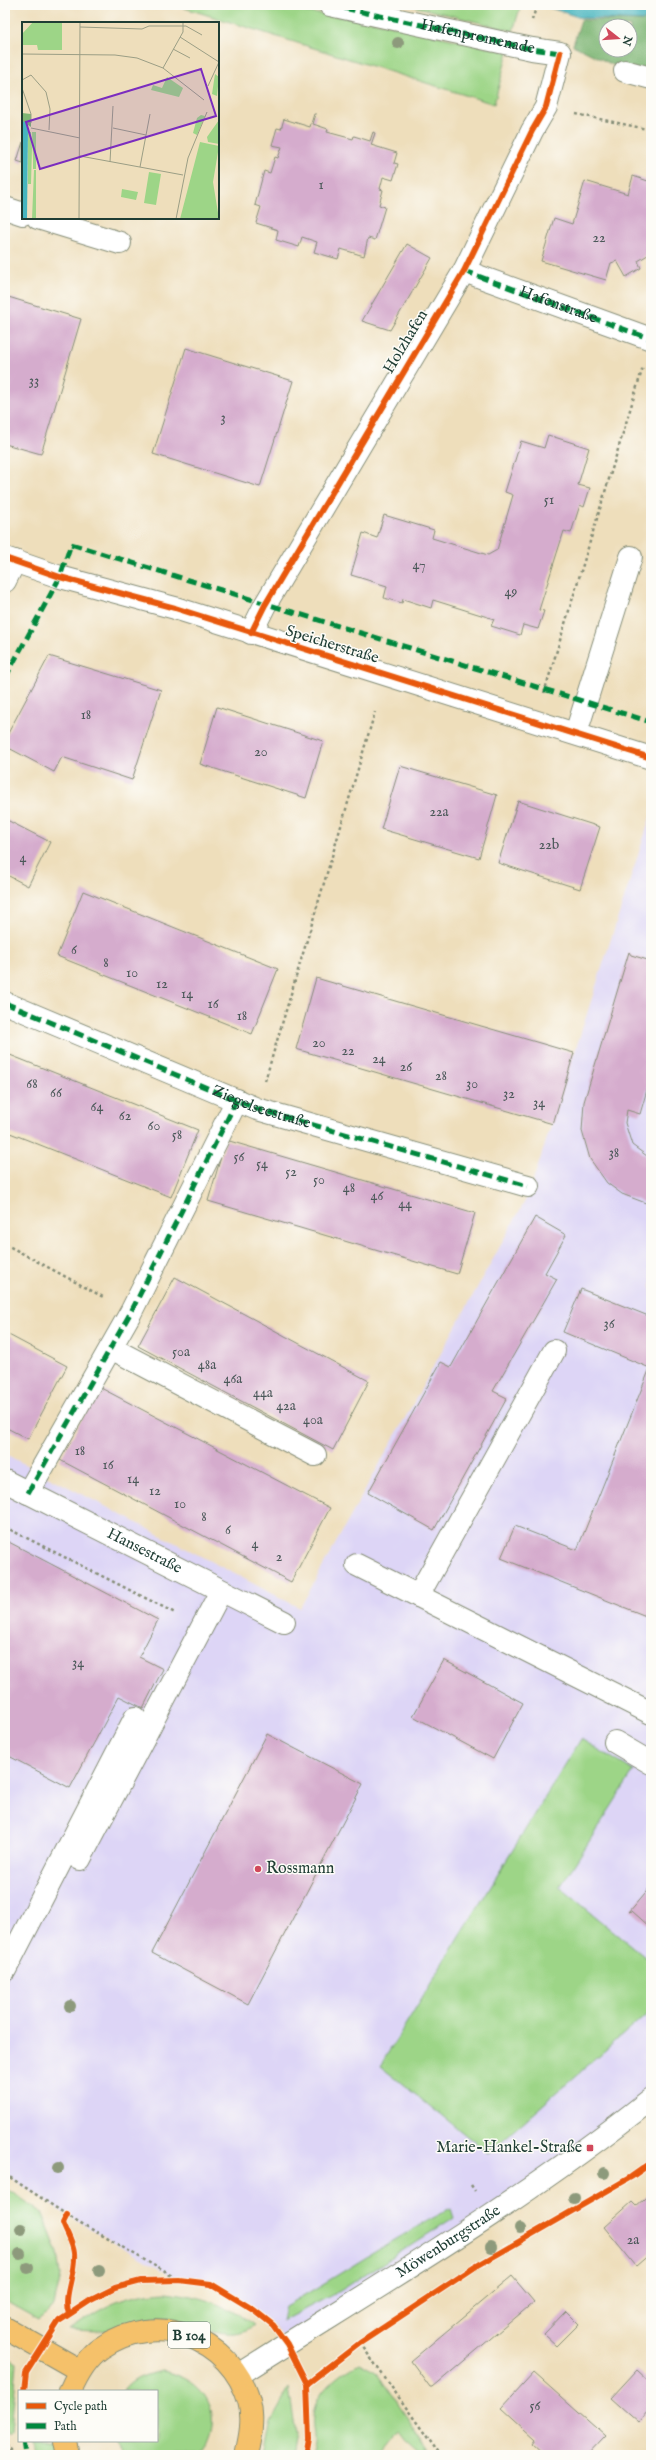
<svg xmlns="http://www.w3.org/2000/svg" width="656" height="2460" font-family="'IM FELL English',serif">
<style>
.built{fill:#ddd5f6}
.green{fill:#9dd587;stroke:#5e895e}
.forest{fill:#7eb674;stroke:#4e7a54;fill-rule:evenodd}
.water{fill:#46b5bf;stroke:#32797a}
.building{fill:#d5accd}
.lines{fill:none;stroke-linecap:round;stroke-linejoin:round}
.minor-casing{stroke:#868e78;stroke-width:24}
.major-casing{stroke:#868e78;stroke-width:24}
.path{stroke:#868e78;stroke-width:2.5;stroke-dasharray:3 3;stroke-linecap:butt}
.minor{stroke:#fff;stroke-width:22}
.major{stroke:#f5c16b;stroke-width:22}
.quiet{stroke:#00873e;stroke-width:5;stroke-dasharray:10 5;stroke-linecap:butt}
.cycleway-casing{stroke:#fdfcf7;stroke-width:8}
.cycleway{stroke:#e8590c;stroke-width:6}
.tree{fill:#8d9a7c}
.poi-dot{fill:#d1495b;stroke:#fdfcf7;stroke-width:1.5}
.labels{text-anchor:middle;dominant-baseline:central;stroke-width:3;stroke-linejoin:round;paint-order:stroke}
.number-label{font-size:14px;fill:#4c595a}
.shield{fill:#fdfcf7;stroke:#62766e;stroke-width:1}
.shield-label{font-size:15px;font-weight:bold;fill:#1f3d34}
.street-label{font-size:16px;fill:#1f3d34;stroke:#fdfcf7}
.poi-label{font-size:16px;fill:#1f3d34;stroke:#fdfcf7;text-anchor:start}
.inset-road{fill:none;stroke:#9b9e85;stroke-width:1}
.view{fill:#7b2cbf;fill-opacity:0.15;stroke:#7b2cbf;stroke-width:2}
.inset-edge{fill:none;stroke:#1f3d34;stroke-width:2}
</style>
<rect width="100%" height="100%" fill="#fdfcf7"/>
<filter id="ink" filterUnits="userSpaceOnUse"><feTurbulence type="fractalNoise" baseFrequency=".025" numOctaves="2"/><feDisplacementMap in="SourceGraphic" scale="8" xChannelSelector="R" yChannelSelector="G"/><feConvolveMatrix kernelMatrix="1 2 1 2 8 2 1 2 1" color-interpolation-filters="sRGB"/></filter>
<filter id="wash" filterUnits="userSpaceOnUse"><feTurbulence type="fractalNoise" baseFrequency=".012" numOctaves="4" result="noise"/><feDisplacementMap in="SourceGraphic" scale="16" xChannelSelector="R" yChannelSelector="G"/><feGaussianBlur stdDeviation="0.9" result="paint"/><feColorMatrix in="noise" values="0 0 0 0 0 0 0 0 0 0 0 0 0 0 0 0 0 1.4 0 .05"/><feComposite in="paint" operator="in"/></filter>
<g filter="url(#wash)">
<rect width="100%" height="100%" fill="#eedebb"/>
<path class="built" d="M651,815v1284l-364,245 -14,-19 -19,-15 -33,-20 -10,-6 -32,-4 -112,-65 -62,-41v-720l295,154 229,-414z"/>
<path class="green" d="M175,5h106l25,7 70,10 132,30 -14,52z
M409,5h112l-8,26z
M581,1739l53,32 -74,116 91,75v48l-163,143 -108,-87z
M5,2188l37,24 16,40 3,24 -7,29 -15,15 -34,-19z
M450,2209l3,9 -113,73 -58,30 3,-15c56,-31 108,-68 165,-97z
M167,2292c38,5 56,12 87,33 -23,20 -58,-2 -84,-7 -21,-3 -41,10 -60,12 -14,2 -27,0 -41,0 35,-24 55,-36 98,-38z
M5,2356l12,7 -6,68 -3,3 -3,-5z
M359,2363l17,9 54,79 -3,4 -28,-25 -20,25h-68c7,-18 0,-24 2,-40 3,-24 26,-41 46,-52z
M161,2371c45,7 66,44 40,84h-77l-9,-14h42v-50h-34c10,-13 22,-16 38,-20z
M289,2389l7,44 -4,22h-29l8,-33z
M33,2441h23l1,14h-22z"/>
<path class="forest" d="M651,12v66l-26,-7 -52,-26 8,-25 62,1zM606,26h24v24h-24z"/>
<path class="water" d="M541,5h110v7l-8,9 -62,-3z"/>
<g id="blocks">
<path class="building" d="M314,114h2l-3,10 15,5 -1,3 26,7 1,-3 16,5 3,-9 2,1 -4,12 26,8 -3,10 4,1 -5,16 -10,-3 -3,12 3,1 -4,15 6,2 -10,33 -7,-2 -4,18 -23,-7 -3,10 -24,-7 3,-10 -15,-5 -3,10 -23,-7 2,-10 -22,-7 5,-16 -6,-2 9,-34 6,2 5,-16 3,1 4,-11 -10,-2 5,-17 4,1 3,-10 26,8z
M23,142v21l-6,-2z
M633,176l18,6v71l-13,8 3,7 -15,9 -9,-16 -6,2 -5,17 -65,-19 13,-43 18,6 13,-43 43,13z
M407,244l25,14 -42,72 -28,-9z
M5,296l76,23 -40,135 -36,-10z
M186,348l107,33 -33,106 -107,-33z
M548,435l41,13 -11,37 12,3 -6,19 -4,-2 -9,28 -7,-2 -25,79 5,1 -6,18 -15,-4 -3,10 -29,-9 3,-7 -61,-19 -2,8 -28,-9 -1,4 -18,-5 3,-12 -36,-11 12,-42 14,5 7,-23 50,15 -2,8 56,17 9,-5 16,-55 -8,-3 16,-51 23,7z
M49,656l112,34 -29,90 -70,-23 -8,15 -49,-26v-7z
M217,707l106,34 -17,57 -106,-34z
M400,766l97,29 -18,63 -98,-29z
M518,801l82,26 -20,62 -82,-26z
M5,819l45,23 -22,44 -23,-12z
M83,891l195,78 -26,65 -195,-78z
M629,952l2,3 20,6v115l-11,38 -13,-4 -2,13 7,22 19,14v46l-29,-11 -15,-11 -17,-24 -8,-28 2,-29z
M316,978l258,75 -21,71 -257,-75z
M5,1053l193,77 -27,67 -166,-66z
M226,1140l249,73 -18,61 -249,-73z
M535,1217l31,18 -21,38 12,6 -64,112 14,7 -73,132 -66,-37 73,-131 10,5z
M175,1277l194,104 -36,69 -195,-104z
M581,1289l70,28v301l-150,-60 14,-32 62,24 73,-182 -87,-36z
M5,1333l62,33 -39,73 -23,-12z
M99,1387l231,121 -39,74 -231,-122z
M5,1540l153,80 -19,37 24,12 -20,39 -24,-12 -49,92 -65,-34z
M444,1660l79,43 -30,56 -80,-43z
M267,1734l96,50 -115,220 -96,-51z
M651,1886v42l-19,-17 -3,1z
M651,2193v60l-15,13 -32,-39 28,-25 4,4z
M512,2276l22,26 -101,85h-3l-19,-26z
M566,2311l13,13 -22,22 -13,-12z
M637,2370l14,13v25l-13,14 -27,-24z
M534,2373l71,63 -18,19h-41l-13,-12 3,-4 -34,-31z"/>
</g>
</g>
<g filter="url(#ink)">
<use href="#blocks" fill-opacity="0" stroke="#868e78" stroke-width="1"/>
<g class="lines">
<g class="minor-casing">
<g id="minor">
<path d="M625,71l26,7"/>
<path d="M5,208l18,6"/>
<path d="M38,218l82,25"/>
<path d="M464,271l187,68"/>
<path d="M5,558l55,19 115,31 476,150"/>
<path d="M5,581l10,-20"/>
<path d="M251,633l14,-28 199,-334 68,-140 14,-24 14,-54 -28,-4 -202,-44"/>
<path d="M576,733l55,-176"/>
<path id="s1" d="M5,1003l252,106 271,77"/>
<path d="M111,1348l204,107"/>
<path id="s2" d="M5,1481l279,141"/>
<path d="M28,1493l103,-181 106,-212"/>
<path d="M357,1565l294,148"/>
<path d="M418,1596l136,-245"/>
<path d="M615,1742l36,21"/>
<path d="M67,1851l13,8 141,-268"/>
<path d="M5,1970l130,-252"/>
<path id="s3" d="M238,2375c140,-89 283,-172 413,-276"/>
</g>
</g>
<g class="major-casing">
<path id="major" d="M5,2328l74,42
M70,2391c7,-16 16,-33 31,-43 55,-39 130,-10 148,53 5,18 1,37 -3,54
M65,2441l3,14"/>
</g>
<path class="path" d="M532,20l5,-15
M576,114l75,16
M544,693l99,-326
M265,1081l110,-369
M5,1244l100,54
M5,1527l170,86
M5,2174l62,41 112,65
M471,2185l4,6
M360,2343l80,112
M307,2384l53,-41 115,-76 156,-90 20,-14
M5,2444l9,11"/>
<use href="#minor" class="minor"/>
<use href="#major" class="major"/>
<g class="quiet">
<path id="s4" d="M330,5l202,44 28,4"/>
<path id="s5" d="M464,271l187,68"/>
<path d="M5,678l55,-101 11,-33 580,178"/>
<path d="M5,1003l252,106 271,77"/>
<path d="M28,1493l103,-181 106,-212"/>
<path d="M23,2441l2,14"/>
</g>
<g class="cycleway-casing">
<path id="cycleway" d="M5,558l55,19 115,31 476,150
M251,633l14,-28 199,-334 68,-140 14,-24 14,-54
M67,2215l-4,8c3,9 10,20 11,30 2,21 -12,43 -5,61
M307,2384l53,-41 115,-76 156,-90 20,-14
M24,2391l2,-18 33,-52 32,-21 24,-12 26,-7 38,-1 32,4 43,26 19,15 14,19 20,40 2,54 -3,17"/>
</g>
<use href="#cycleway" class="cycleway"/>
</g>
<g class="tree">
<circle cx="398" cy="43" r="6"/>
<circle cx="70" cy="2006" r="6"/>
<circle cx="58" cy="2168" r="6"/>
<circle cx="604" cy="2173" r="6"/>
<circle cx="574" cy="2198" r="6"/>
<circle cx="520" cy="2228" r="6"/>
<circle cx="21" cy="2229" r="6"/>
<circle cx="491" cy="2247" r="6"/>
<circle cx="20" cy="2254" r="6"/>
<circle cx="28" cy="2268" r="6"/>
<circle cx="99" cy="2271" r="6"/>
</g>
</g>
<g class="poi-dot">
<circle cx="258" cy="1869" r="4"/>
<rect x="586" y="2144" width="8" height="8" rx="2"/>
</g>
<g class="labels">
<g class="number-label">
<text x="321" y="185">1</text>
<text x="599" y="238">22</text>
<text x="34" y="381">33</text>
<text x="223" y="418">3</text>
<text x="549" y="500">51</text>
<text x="419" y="565">47</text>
<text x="511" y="592">49</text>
<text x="86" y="715">18</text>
<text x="261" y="752">20</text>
<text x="439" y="812">22a</text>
<text x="549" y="845">22b</text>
<text x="23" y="858">4</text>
<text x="74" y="950">6</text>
<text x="106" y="963">8</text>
<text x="132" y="973">10</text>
<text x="162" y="984">12</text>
<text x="187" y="994">14</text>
<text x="213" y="1004">16</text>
<text x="242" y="1016">18</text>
<text x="319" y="1043">20</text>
<text x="348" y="1051">22</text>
<text x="379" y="1059">24</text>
<text x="406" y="1067">26</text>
<text x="441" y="1076">28</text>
<text x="32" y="1084">68</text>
<text x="472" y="1084">30</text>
<text x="56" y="1093">66</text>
<text x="509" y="1094">32</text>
<text x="539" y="1103">34</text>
<text x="97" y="1107">64</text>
<text x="125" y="1116">62</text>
<text x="154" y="1126">60</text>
<text x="177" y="1135">58</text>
<text x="614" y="1153">38</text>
<text x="239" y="1157">56</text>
<text x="262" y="1164">54</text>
<text x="291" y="1172">52</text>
<text x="319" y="1180">50</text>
<text x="349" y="1188">48</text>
<text x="377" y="1196">46</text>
<text x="405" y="1204">44</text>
<text x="609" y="1324">36</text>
<text x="181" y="1352">50a</text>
<text x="207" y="1365">48a</text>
<text x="233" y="1379">46a</text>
<text x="263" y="1393">44a</text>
<text x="286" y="1406">42a</text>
<text x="313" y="1420">40a</text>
<text x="80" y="1451">18</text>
<text x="108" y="1465">16</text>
<text x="133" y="1479">14</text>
<text x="155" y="1491">12</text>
<text x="180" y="1504">10</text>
<text x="204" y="1517">8</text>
<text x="228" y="1530">6</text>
<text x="255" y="1544">4</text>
<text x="279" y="1557">2</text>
<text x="78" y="1663">34</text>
<text x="633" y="2240">2a</text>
<text x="535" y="2406">56</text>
</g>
<rect class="shield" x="168" y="2322" width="42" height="26" rx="3"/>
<g class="shield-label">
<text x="189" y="2335">B 104</text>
</g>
<g class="street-label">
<text stroke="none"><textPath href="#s4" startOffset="151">Hafenpromenade</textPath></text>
<text stroke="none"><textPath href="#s5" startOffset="100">Hafenstraße</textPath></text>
<text transform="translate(406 342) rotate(-59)">Holzhafen</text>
<text transform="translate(332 645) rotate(17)">Speicherstraße</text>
<text stroke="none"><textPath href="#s1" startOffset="277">Ziegelseestraße</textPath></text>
<text stroke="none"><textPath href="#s2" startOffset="156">Hansestraße</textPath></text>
<text stroke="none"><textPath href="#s3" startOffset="249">Möwenburgstraße</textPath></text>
</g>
<g class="poi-label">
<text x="266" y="1869">Rossmann</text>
<text x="582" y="2148" text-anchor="end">Marie-Hankel-Straße</text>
</g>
</g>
<g transform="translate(22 22)">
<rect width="197" height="197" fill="#eedebb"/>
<path d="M11,0h29v28h-24l-1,-5h-15v-11zM193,52l4,3 -2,19 -5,-2zM145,55l16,11 -4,9 -28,-7 2,-5 9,3zM179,93l4,1 -8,19 -4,-2 4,-15zM197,98v24l-11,-2 -1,-5zM6,110h3l1,16 -1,36h-3zM10,110h4v37h-3v-9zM178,120l19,4 -6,36 6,37h-39zM12,148h2v49h-4zM127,150l12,2 -5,31 -12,-2zM100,167l16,3 -2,8 -15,-3z" fill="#9dd587"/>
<path d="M0,91l9,1v13l-9,-6z" fill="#7eb674"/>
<path d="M0,99l5,2 1,4 -1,92h-5z" fill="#46b5bf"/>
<path class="inset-road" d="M58,5l62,2 7,-3h37l16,9M158,15l39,25M151,27l17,9M0,32l93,1 22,3 26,10 41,32M141,46l20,-36v-10M0,58l9,-5 15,17 4,17 -1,21M186,64l11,-24M0,66l9,26v9M9,106l49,10M91,106l33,7M58,134l103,19M88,140l3,-56M118,145l10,-53M57,197l1,-197M154,197l12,-61 19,-46"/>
<path class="view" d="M179,47l15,47 -176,53 -14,-47z"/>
<rect width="197" height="197" class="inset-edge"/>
</g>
<rect width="656" height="2460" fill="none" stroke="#fdfcf7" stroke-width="20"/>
<rect x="18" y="2390" width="140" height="52" fill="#fdfcf7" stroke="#a4b0a9"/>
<rect x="26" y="2403" width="20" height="6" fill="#e8590c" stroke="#a4b0a9"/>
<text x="54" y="2410" font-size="12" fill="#1f3d34">Cycle path</text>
<rect x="26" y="2423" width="20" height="6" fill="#00873e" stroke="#a4b0a9"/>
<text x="54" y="2430" font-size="12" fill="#1f3d34">Path</text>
<g transform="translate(618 38) rotate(107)"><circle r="19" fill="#fdfcf7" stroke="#a4b0a9"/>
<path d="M0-3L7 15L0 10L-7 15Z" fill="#d1495b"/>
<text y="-6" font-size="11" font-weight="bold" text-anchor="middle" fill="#1f3d34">N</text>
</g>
</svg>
